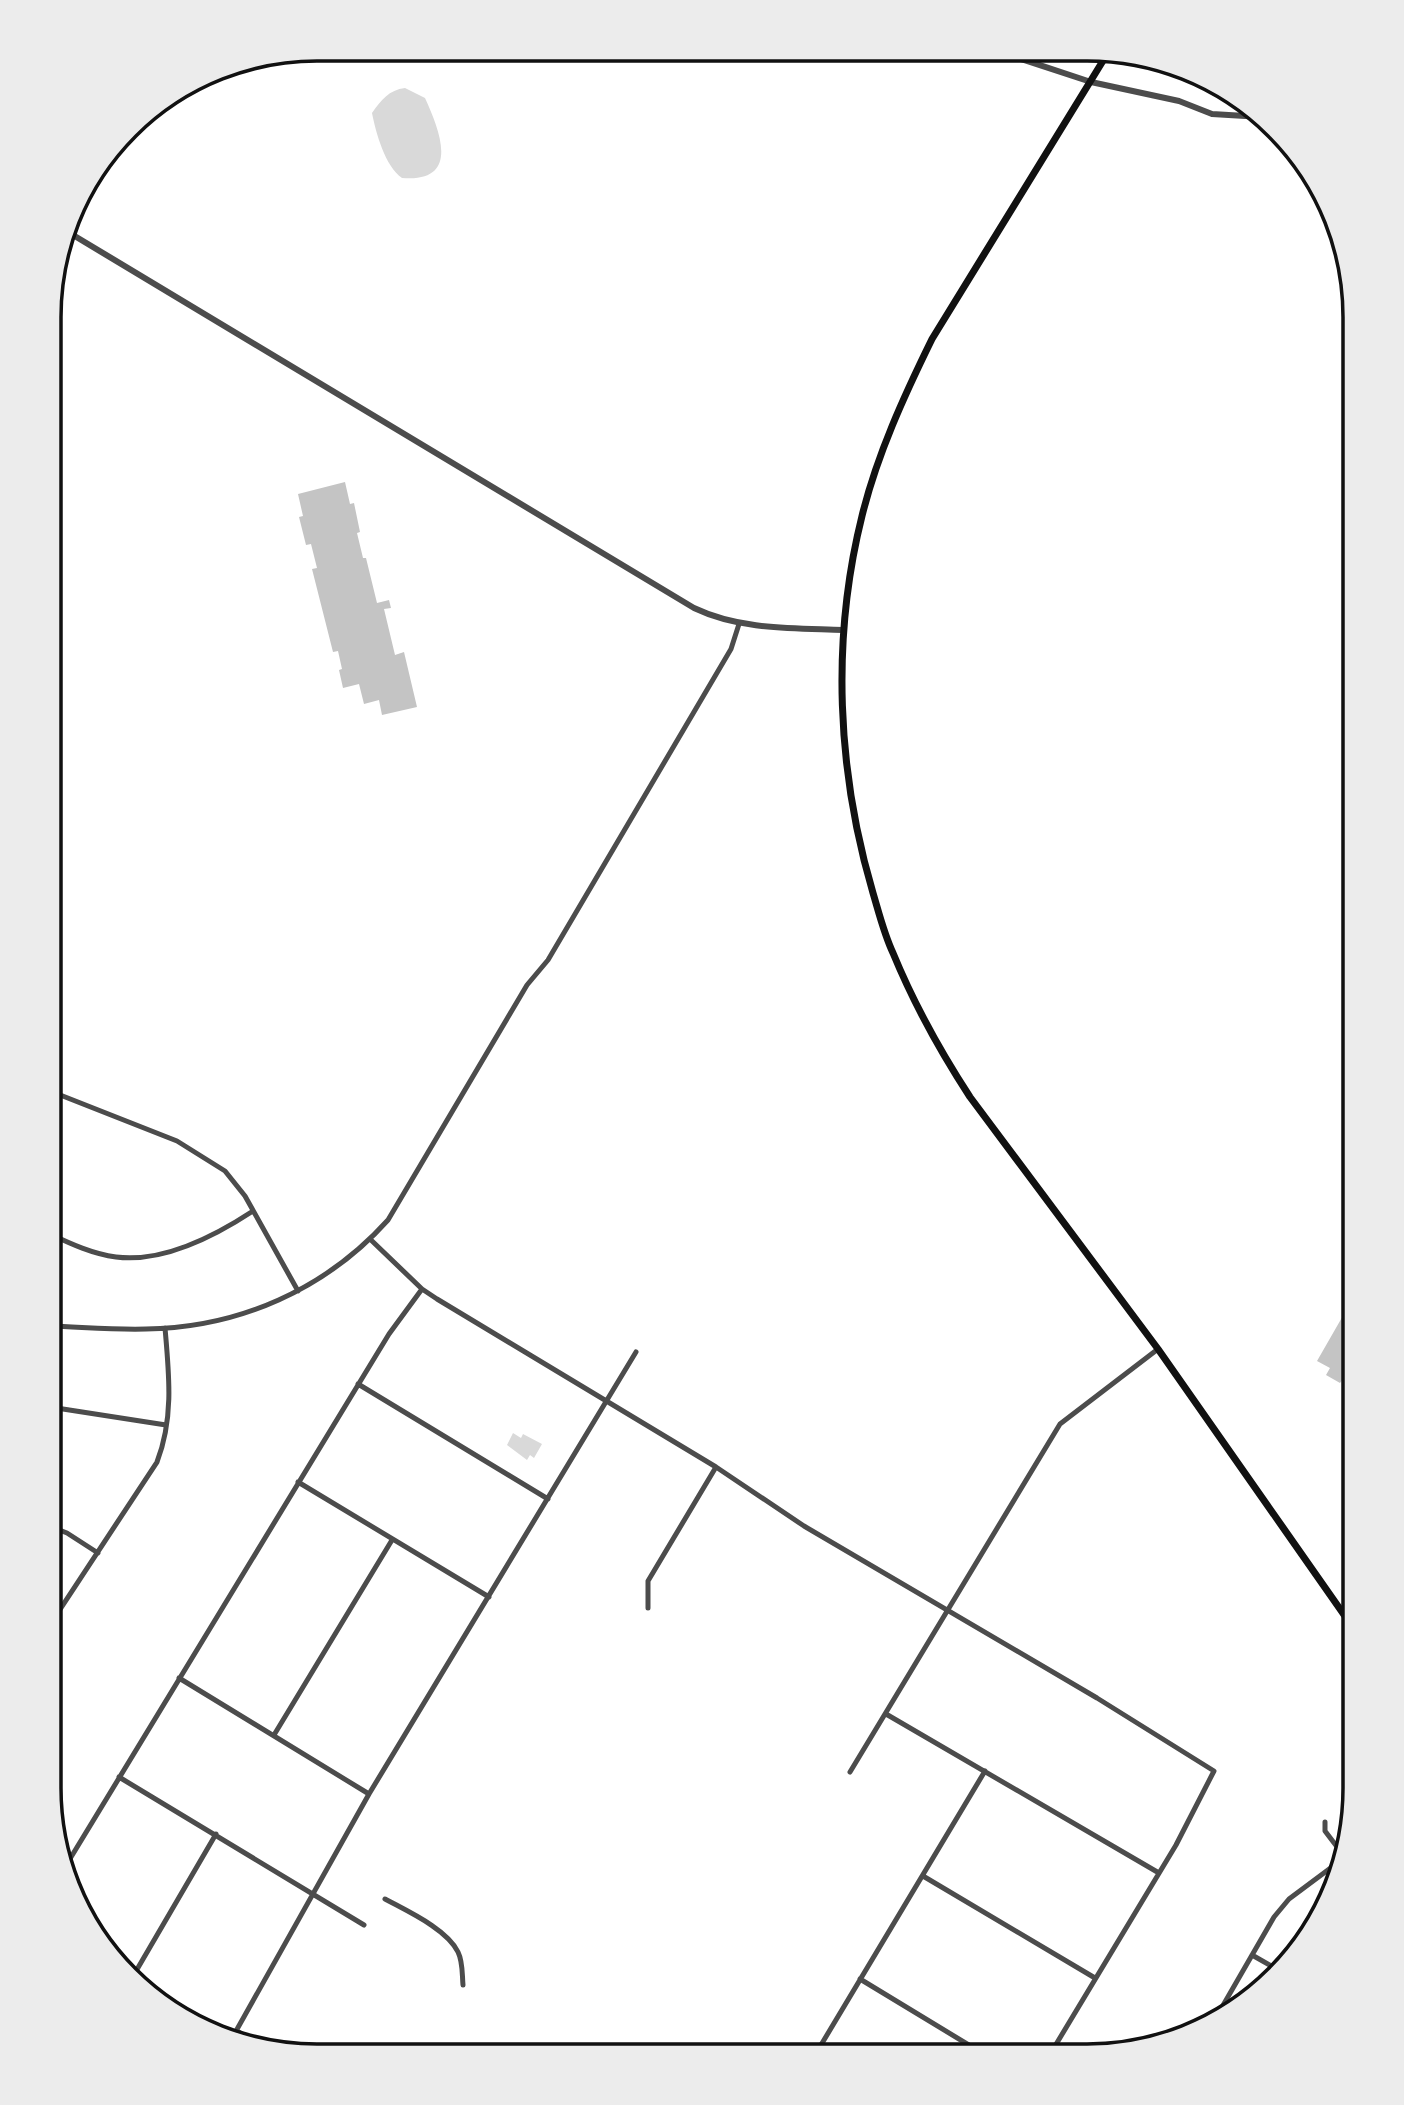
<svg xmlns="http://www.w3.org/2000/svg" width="1404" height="2105" font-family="'Open Sans',sans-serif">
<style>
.water{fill:#d9d9d9}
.building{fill:#c4c4c4}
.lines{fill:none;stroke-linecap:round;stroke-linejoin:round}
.minor{stroke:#4c4c4c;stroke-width:5}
.tertiary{stroke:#4c4c4c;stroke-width:6}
.secondary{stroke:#111;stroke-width:7}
.rim{fill:none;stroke:#111;stroke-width:3.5}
</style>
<rect width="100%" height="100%" fill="#fff"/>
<path class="water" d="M405,88l20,10c15,33 36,85 -23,80 -17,-12 -26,-45 -30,-65 9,-13 17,-23 33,-25z
M513,1433l8,5 2,-4 19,10 -8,14 -4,-3 -3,5 -20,-15z"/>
<path class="building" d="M345,482l5,22 4,-1 6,29 -3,1 6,25h3l11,45 12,-3 2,8 -7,1 11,46 9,-3 13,55 -35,8 -3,-15 -15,4 -5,-20 -16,4 -4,-18 3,-1 -4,-18 -5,1 -21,-83 5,-1 -6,-24 -5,1 -7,-28 4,-1 -5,-22z
M1348,1307l7,4v74l-12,-6 -3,4 -14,-8 4,-7 -13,-7z"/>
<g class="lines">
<path class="minor" d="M50,1091l127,50 48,30 20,25 53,95
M50,1234c21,10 43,20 66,23 47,6 99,-21 137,-46
M371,1240l51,49 15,10 279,168 88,59 293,172 117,73 -38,74 -127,211
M50,1326c32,1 64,4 96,3 93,-1 180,-40 242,-109l139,-235 21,-25 183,-311 8,-25
M358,1384l190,115
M50,1407l116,18
M298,1482l191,115
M49,1526l18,7 31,20
M648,1608v-27l68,-114
M49,1626l108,-164c17,-44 12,-88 8,-134
M179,1678l190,116
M886,1714l273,159
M274,1735l118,-195
M850,1772l210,-348 98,-75
M119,1777l245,148
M1325,1822v9l19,25
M65,1867l324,-533 33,-45
M923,1876l172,102
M385,1899c22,12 62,30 73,53 5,10 4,22 5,33
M1252,1955l28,16
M132,1978l84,-144
M860,1979l127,77
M1214,2021l60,-104 15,-18 55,-41
M237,2031l31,19
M231,2040l138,-246 267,-442
M815,2055l170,-284"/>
<path class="tertiary" d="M997,51l94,31 88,19 33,13 50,3
M68,232l626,376c46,22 98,20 149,22"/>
<path class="secondary" d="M1109,51l-177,288c-28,57 -55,116 -70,177 -31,124 -25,255 11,377 6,20 11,41 20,60 21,51 47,98 77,144l188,252 196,280"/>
</g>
<path d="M0 0H1404V2105H0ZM317 61H1087A256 256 0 0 1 1343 317V1788A256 256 0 0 1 1087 2044H317A256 256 0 0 1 61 1788V317A256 256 0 0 1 317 61Z" fill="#ececec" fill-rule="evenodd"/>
<path class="rim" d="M317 61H1087A256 256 0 0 1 1343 317V1788A256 256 0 0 1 1087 2044H317A256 256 0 0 1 61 1788V317A256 256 0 0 1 317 61Z"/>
</svg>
